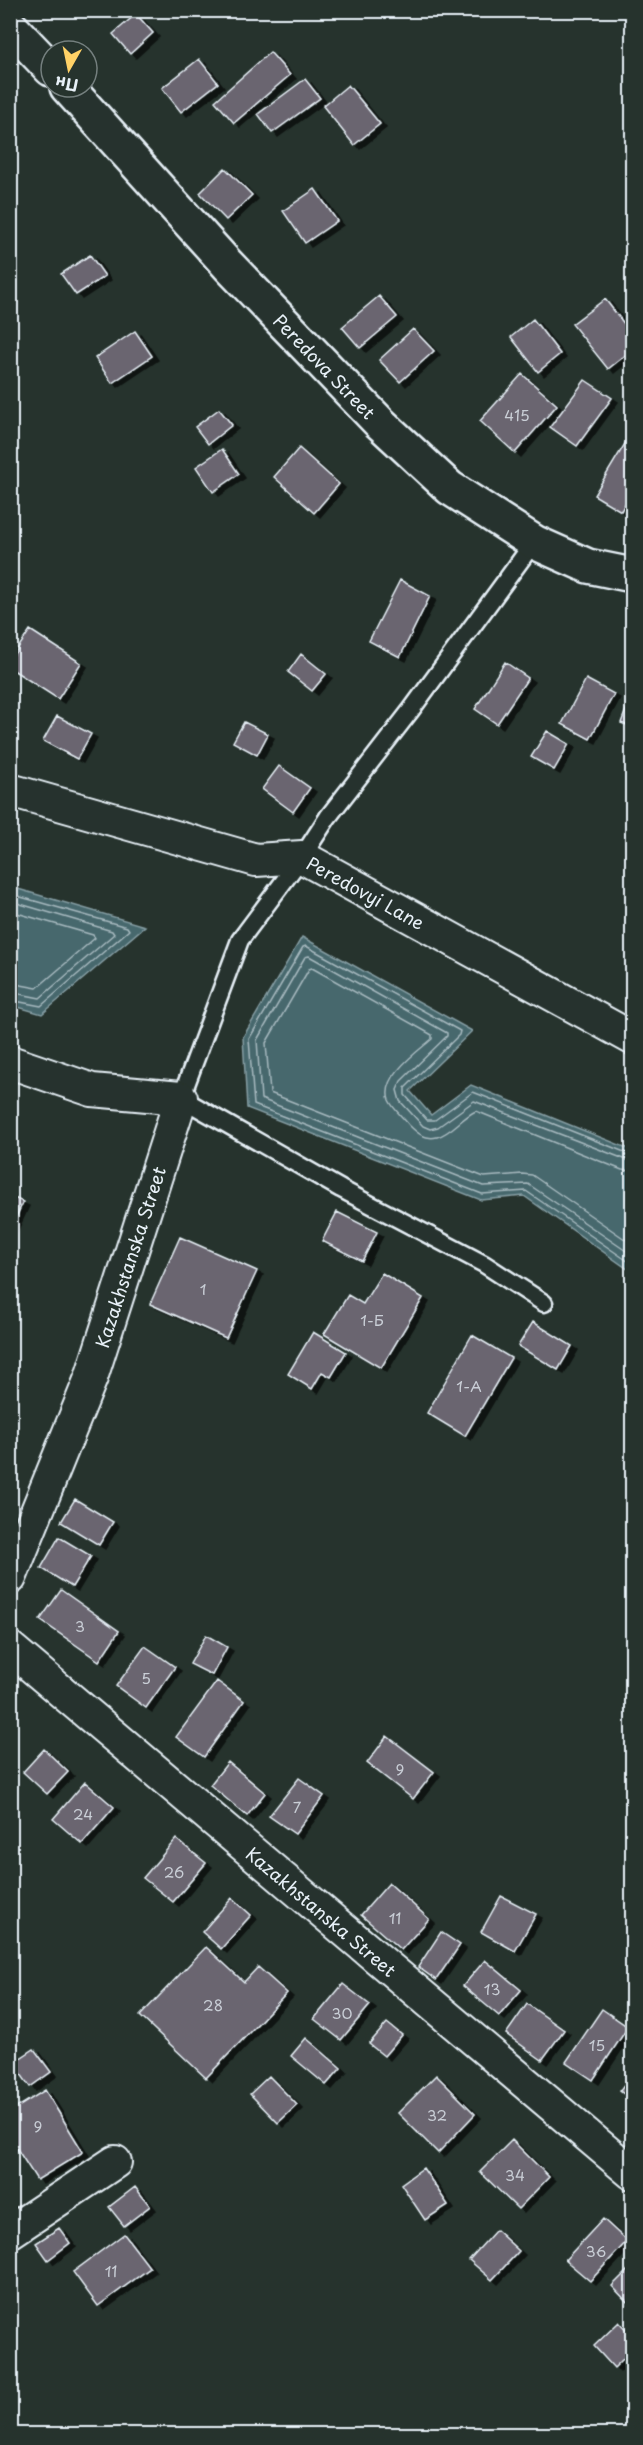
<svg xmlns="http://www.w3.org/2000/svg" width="643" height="2445" font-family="'Playpen Sans',sans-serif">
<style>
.water{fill:#47686d;stroke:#879fa5;stroke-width:1.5}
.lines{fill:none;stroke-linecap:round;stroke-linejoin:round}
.shore{stroke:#a8bac0;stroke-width:1.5}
.building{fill:#6b6570;stroke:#e8f1f8;stroke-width:1.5;filter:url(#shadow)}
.lane-casing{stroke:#e8f1f8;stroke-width:21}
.street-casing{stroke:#e8f1f8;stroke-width:36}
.secondary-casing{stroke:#e8f1f8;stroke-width:38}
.lane{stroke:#26332d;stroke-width:16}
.street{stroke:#26332d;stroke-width:32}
.secondary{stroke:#26332d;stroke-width:33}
.labels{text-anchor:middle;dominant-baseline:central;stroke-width:4.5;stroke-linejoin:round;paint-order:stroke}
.number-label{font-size:15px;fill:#c9ced6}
.street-label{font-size:18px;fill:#e8f1f8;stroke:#26332d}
</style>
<defs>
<filter id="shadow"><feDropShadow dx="6" dy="4" stdDeviation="0" flood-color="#0009"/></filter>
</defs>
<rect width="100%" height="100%" fill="#26332d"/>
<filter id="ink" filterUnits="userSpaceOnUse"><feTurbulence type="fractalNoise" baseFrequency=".0167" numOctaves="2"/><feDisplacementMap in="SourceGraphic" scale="12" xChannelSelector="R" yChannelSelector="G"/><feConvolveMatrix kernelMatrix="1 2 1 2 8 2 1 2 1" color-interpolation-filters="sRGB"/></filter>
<g filter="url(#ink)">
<path class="water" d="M11,887l134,39 -103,88 -31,-9z
M302,937l170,94 -62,60 21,24 40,-30 161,65v122l-108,-76 -43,4 -234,-92 -4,-71z"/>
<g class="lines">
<path class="shore" d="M10,894l117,33 2,3 -88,76 -31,-6
M10,901l102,30 2,3 -74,64 -30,-6
M10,911l83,24 2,3 -58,50 -27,-5
M632,1155l-159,-63 -38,28h-8l-22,-25v-7l54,-53 1,-4 -154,-85 -3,1 -54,92 5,66 228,89 44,-3 106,73
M632,1162l-158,-61 -36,26 -8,2 -7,-3 -23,-25 -3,-11 4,-9 46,-45v-3l-138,-77 -4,1 -48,83 4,59 222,87 45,-2 104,71
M632,1171l-10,-1 -146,-59c-14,6 -24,22 -39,26 -12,3 -20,-4 -28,-12 -6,-8 -16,-16 -20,-25 -8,-23 28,-48 43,-61v-4l-120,-67 -3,1 -43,74 4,50 214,84 38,-3 10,1 100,69"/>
</g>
<path class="building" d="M136,14l17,19 -23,21 -17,-20z
M270,52l20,23 -56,48 -19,-22z
M199,59l19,24 -37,29 -19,-24z
M305,79l15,19 -48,35 -14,-19z
M348,85l32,39 -26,21 -31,-39z
M225,168l27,27 -26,25 -26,-27z
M315,189l22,32 -32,22 -22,-32z
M90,255l15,21 -29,19 -15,-21z
M379,296l18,21 -37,31 -18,-21z
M605,299l27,35v16l-24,19 -36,-45z
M533,319l27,35 -22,18 -27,-35z
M413,329l21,22 -34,31 -21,-22z
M135,331l17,25 -40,27 -17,-25z
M522,374l35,31 -42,48 -35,-32z
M585,380l27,18 -35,48 -27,-19z
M219,409l13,16 -24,19 -13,-17z
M626,442l6,4v45l-11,20 -27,-16z
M299,448l40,36 -25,29 -40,-36z
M222,449l17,25 -26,18 -17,-25z
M400,580l30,16 -30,61 -31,-16z
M30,630l51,33 -23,36 -48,-31v-8z
M301,654l25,20 -14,17 -24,-19z
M505,662l23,16 -31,46 -22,-15z
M586,679l28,15 -24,45 -28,-15z
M632,694v33l-11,-4z
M57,716l34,18 -14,25 -34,-18z
M244,722l24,12 -11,21 -24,-13z
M547,731l22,13 -15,26 -23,-13z
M279,766l31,22 -17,24 -31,-23z
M10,1196l13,6 -13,28z
M337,1212l40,20 -15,29 -40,-20z
M180,1237l77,34 -31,67 -76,-34z
M382,1273l41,25 -42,70 -57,-34 24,-39 15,9z
M533,1322l39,24 -14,24 -40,-24z
M313,1332l33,20 -15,25 -9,-5 -10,17 -24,-15z
M472,1335l39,23 -46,78 -38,-23z
M75,1499l38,23 -14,23 -38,-23z
M59,1537l32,19 -19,31 -31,-19z
M61,1590l58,41 -20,30 -59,-41z
M206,1635l21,12 -15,28 -22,-11z
M145,1646l30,21 -29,41 -30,-22z
M217,1681l27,20 -40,56 -28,-20z
M387,1736l47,36 -21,27 -46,-36z
M44,1749l24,23 -21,22 -24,-22z
M228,1762l37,31 -18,23 -37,-31z
M299,1778l25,18 -29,38 -26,-18z
M85,1782l29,25 -32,37 -29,-25z
M176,1839l30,24 -33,39 -30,-24z
M389,1883l40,36 -28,31 -40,-35z
M501,1896l35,18 -21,37 -34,-19z
M232,1898l19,17 -30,34 -19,-17z
M441,1932l19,13 -24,35 -18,-13z
M206,1947l38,35 14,-15 29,26 -81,85 -66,-62z
M485,1960l36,30 -22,26 -36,-30z
M343,1984l27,21 -29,35 -27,-21z
M527,2004l37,26 -22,30 -36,-26z
M602,2009l26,18 -35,53 -27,-18z
M387,2023l15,12 -18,21 -15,-12z
M306,2038l35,30 -15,17 -35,-29z
M34,2049l17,23 -21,15 -17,-24z
M632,2074v26l-12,-9z
M436,2075l39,39 -37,39 -40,-40z
M269,2076l28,29 -19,18 -28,-29z
M45,2090l38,62 -46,28 -27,-42v-26z
M512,2140l37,37 -31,32 -38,-37z
M423,2168l25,37 -23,15 -24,-36z
M135,2187l15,19 -26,20 -15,-19z
M603,2219l24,22 -37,40 -25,-21z
M59,2228l11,15 -22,17 -12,-17z
M496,2230l23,21 -27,29 -23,-20z
M124,2234l26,34 -52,38 -25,-34z
M632,2266v41l-20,-21z
M619,2322l13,14v14l-18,18 -20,-22z
M632,2389v17l-8,-9z"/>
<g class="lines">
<g class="lane-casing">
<path id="lane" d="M534,542l-123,168 -83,107 -26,40 -62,83 -59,158 160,91 143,75 60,39"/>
</g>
<g class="street-casing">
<g id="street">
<path id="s1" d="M10,790l246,70 46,-3 330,181"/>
<path d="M10,1062l82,28 89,8 -90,280 -81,200"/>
<path id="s2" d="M10,1648l622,525"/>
<path d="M10,2232l105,-70"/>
</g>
</g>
<g class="secondary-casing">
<g id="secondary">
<path d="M10,26l41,43"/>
<path id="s3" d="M67,87l161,178 152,158 70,65 84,54 54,24 44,9"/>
</g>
</g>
<use href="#lane" class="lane"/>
<use href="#street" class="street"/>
<use href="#secondary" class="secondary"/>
</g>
</g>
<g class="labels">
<g class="number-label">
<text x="517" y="414">415</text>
<text x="203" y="1288">1</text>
<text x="372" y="1319">1-Б</text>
<text x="469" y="1385">1-А</text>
<text x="80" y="1625">3</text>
<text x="146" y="1677">5</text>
<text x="400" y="1768">9</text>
<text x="297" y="1806">7</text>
<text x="83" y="1813">24</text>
<text x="174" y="1871">26</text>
<text x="395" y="1917">11</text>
<text x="492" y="1988">13</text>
<text x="213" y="2004">28</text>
<text x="342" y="2012">30</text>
<text x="597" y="2044">15</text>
<text x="437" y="2114">32</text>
<text x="38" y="2125">9</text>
<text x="515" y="2174">34</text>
<text x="596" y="2250">36</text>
<text x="111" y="2270">11</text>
</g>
<g class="street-label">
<text stroke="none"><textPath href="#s3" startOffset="380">Peredova Street</textPath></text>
<text stroke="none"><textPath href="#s1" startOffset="375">Peredovyi Lane</textPath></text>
<text transform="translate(130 1257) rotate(-72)">Kazakhstanska Street</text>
<text stroke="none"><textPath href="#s2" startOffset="408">Kazakhstanska Street</textPath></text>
</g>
</g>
<rect width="643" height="2445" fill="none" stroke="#26332d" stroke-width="36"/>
<rect x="18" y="18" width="607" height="2409" fill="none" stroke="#e8f1f8" stroke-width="2" filter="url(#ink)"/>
<g transform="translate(69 69) rotate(189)"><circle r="28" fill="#26332d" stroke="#747f7e" stroke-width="1.5"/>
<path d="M0-4.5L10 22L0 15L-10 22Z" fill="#ffd166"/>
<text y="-9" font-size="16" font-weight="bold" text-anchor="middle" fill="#e8f1f8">Пн</text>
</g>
</svg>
